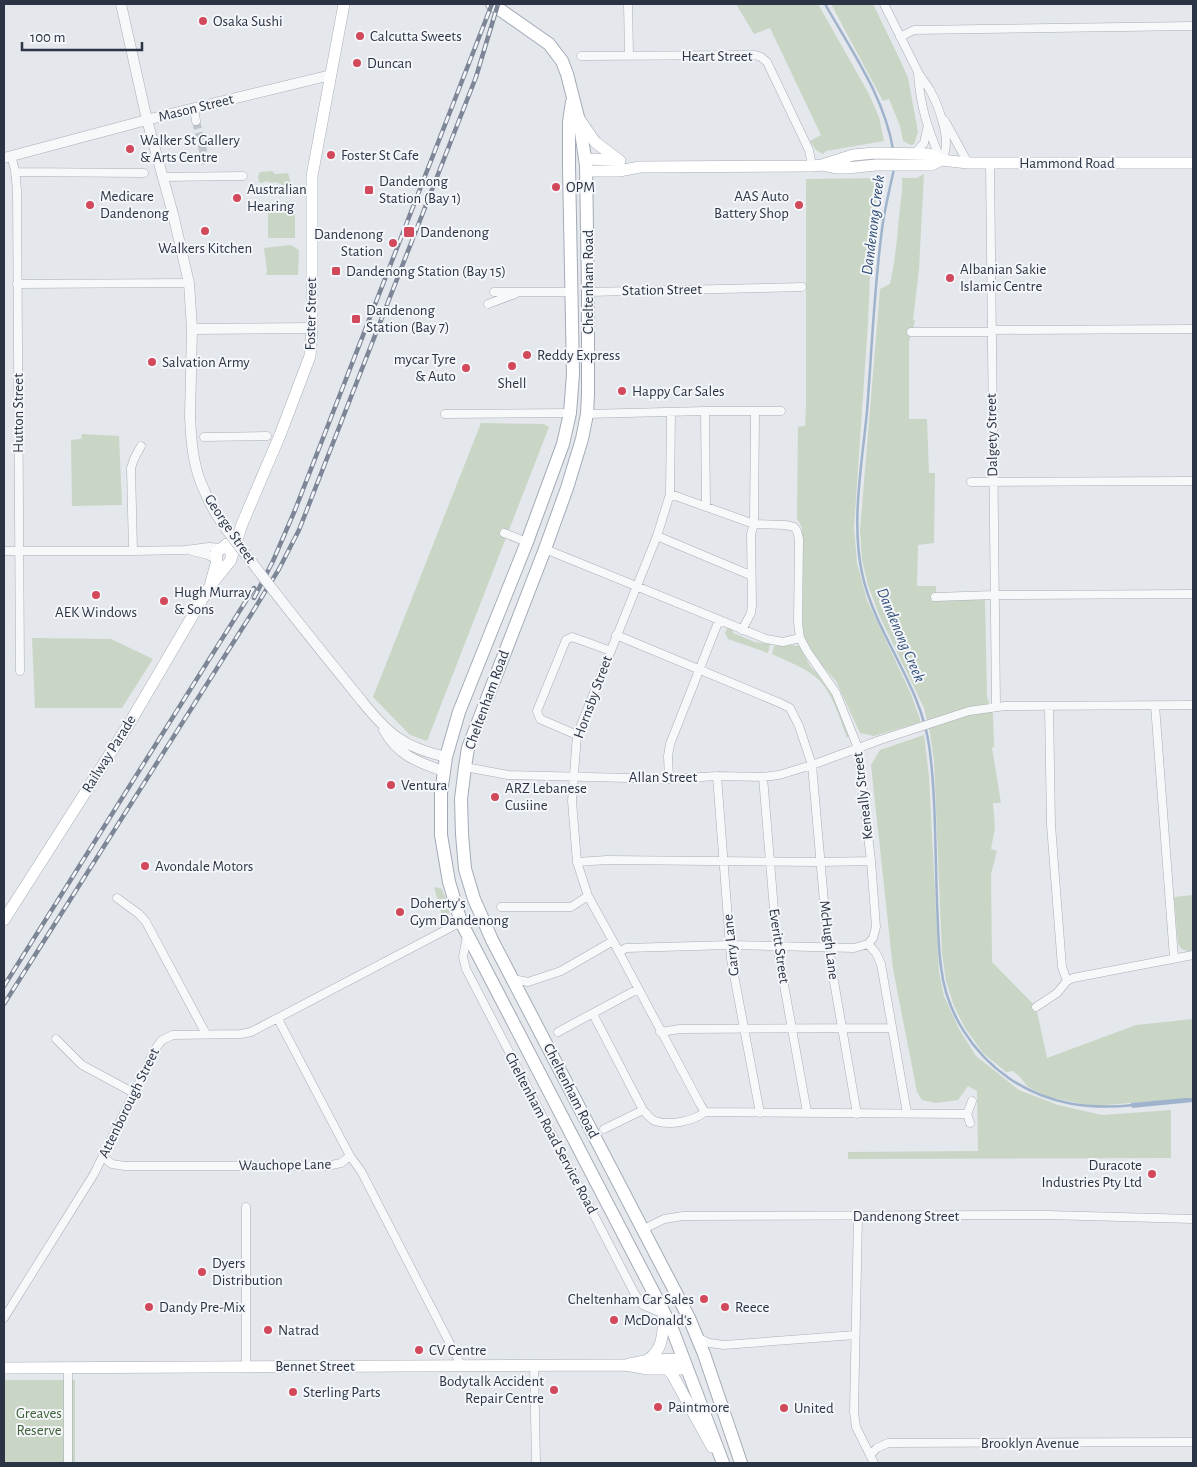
<svg xmlns="http://www.w3.org/2000/svg" width="1197" height="1467" font-family="'Alegreya Sans',sans-serif">
<style>
.green{fill:#c9d6c5}
.water{fill:#9fb4cc}
.lines{fill:none;stroke-linecap:round;stroke-linejoin:round}
.stream{stroke:#9fb4cc;stroke-width:2.5}
.minor-tunnel{stroke:#bfc3cb;stroke-width:8;stroke-dasharray:8 4;stroke-linecap:butt}
.minor-casing{stroke:#a9aeb7;stroke-width:9}
.tertiary-casing{stroke:#a9aeb7;stroke-width:11}
.secondary-casing{stroke:#a9aeb7;stroke-width:12}
.primary-casing{stroke:#a3abb8;stroke-width:14}
.minor{stroke:#f7f8fa;stroke-width:8}
.tertiary{stroke:#f7f8fa;stroke-width:10}
.secondary{stroke:#fff;stroke-width:11}
.primary{stroke:#fff;stroke-width:12}
.rail-casing{stroke:#7d8696;stroke-width:4.5}
.rail{stroke:#f4f6f9;stroke-width:2.5;stroke-dasharray:8;stroke-linecap:butt}
.tertiary-bridge-casing{stroke:#a9aeb7;stroke-width:11;stroke-linecap:butt}
.tertiary-bridge{stroke:#f7f8fa;stroke-width:10}
.poi-dot{fill:#d1495b;stroke:#f4f6f9;stroke-width:2}
.labels{text-anchor:middle;dominant-baseline:central;stroke-width:4;stroke-linejoin:round;paint-order:stroke}
.poi-label{font-size:15px;fill:#2b3445;stroke:#f4f6f9;text-anchor:start}
.street-label{font-size:15px;fill:#2b3445;stroke:#f4f6f9}
.park-label{font-size:15px;fill:#3f6138;stroke:#f4f6f9}
.water-label{font-size:16px;font-style:italic;fill:#34527a;stroke:#f4f6f9}
</style>
<rect width="100%" height="100%" fill="#e4e7ec"/>
<path class="green" d="M736,4h82l51,90 10,23 5,24 -58,10 -3,3 -7,-4 -6,-9 11,-6 -51,-107 -16,6z
M831,4h42l29,60 6,14 10,54 -4,12 -3,1 -8,-4 -3,-15 -11,-27 -6,2z
M272,171l3,3 13,-1 3,11 -4,3 -11,-5 -5,1 -5,-2 -4,2 -3,-1 -1,-6 2,-4z
M924,174l-5,95 -6,51h2l-2,10h-3v9l-1,1v79h18l2,54h6l-1,70 -16,2 -1,41h19v15l49,-2 2,98 6,18 1,32 -2,1 9,55h-8l2,25 -4,21 6,2 -6,23 1,88 44,45 11,51 89,-33 57,-6v79l-100,8 -45,-9 -20,-10 -8,-10 -7,-6 -7,1 -23,-19 -18,-25 -11,-22 -8,-25 -4,-28 -8,-192 -4,-28 -6,-25 -44,-91 -12,-32 -6,-25 -2,-30 20,-241 10,-5c5,-22 7,-44 9,-66 1,-14 4,-26 3,-40h15z
M882,178l-5,17 -6,53 -3,75 -14,205 3,35 10,37 44,94 10,28 -47,14 -14,-3 -24,-52 -21,-23 -12,-23 -1,-107 -5,-10 1,-91 7,-1 1,-20v-227z
M268,202h27v36h-27z
M291,245l8,5 -1,25h-32l1,-5 -3,-22z
M481,423l63,1 5,3 -122,314 -17,-6 -37,-38z
M82,434l37,2 3,69 -50,1 -1,-66 10,-1z
M727,628l5,1 1,4 22,9 15,2 -2,9 -40,-14 -3,-6z
M32,638l79,1 42,20 -31,49h-87z
M792,645l8,1 10,20 14,15 9,13 17,40 -3,4c-7,-18 -13,-42 -27,-57 -13,-13 -31,-19 -48,-27l2,-8z
M924,735l5,42 10,195 5,24 15,33 17,27 43,34 39,15 44,10 69,-5v48l-323,1v-7l130,-1 -1,-60 -9,-5 -10,14 -22,3 -14,-3 -5,-8 -24,-123 -22,-204 9,-15z
M434,887l8,2c4,11 13,26 2,34z
M1193,895v56c-7,0 -12,0 -15,-8l-4,-46z
M4,1380h71v83h-71z"/>
<path class="water" d="M1185,1098h8v4l-61,6 -1,-5z"/>
<g class="lines">
<path class="stream" d="M825,4c26,46 59,92 68,145
M894,169c-4,18 -8,35 -11,53 -9,63 -11,127 -16,189 -5,54 -16,110 -5,162 13,61 58,110 67,172 7,49 6,106 8,157 1,21 1,43 4,65 5,45 31,86 69,112 38,25 78,31 124,26"/>
<path class="minor-tunnel" d="M196,121l11,46"/>
<g class="minor-casing">
<path id="minor" d="M628,4l1,51
M884,4c11,22 22,44 33,66 3,7 9,13 13,20 8,15 24,54 11,70
M900,37l14,-7 279,-4
M581,56l174,-1 6,2 6,5 42,88 3,16
M918,73c2,33 10,57 23,87
M194,109l2,12
M945,121l23,42
M915,153l9,-10 3,-14
M11,156l4,14 2,20 3,481
M990,163l6,543
M15,172l129,1
M162,177l81,-1
M17,284l172,-1
M494,292h76
M588,292l214,-5
M488,304l27,-10
M991,330l202,-1
M911,332h80
M705,411l1,96
M671,412l-1,82 -13,42 -80,199 -5,66 5,61 11,34 25,45 87,163 5,8
M445,414l125,-1
M587,414l118,-3h76
M204,437l63,-1
M971,482l222,-1
M504,533l23,9
M657,536l93,39
M545,549l221,90 17,3 17,-4
M4,551h129l52,-1 24,-3 13,1
M133,551l-2,-83 3,-9 7,-13
M192,551l16,4 9,5
M935,597l59,-2 199,-1
M742,630l9,-17 1,-8 -1,-71 3,-10 1,-112
M616,635l164,68 10,5 9,18 13,39 16,182 29,167
M1155,705l19,253
M1049,706l2,119 11,142 5,14
M577,735l-37,-16 -3,-8 29,-71 6,-3 39,14
M465,767l43,8 161,4 48,-3 46,1 16,-2 33,-10 68,-25 89,-29 36,-5 188,-1
M717,776l14,183 29,154
M763,777l14,169 30,166
M669,779l-1,-23 2,-12 49,-124
M577,862l30,-2 214,2 50,-1
M117,898l22,16 7,8 60,112
M501,907h70l17,-11
M467,936l-4,21 3,12 170,327 7,9 21,9
M868,944l8,9 5,11 26,149
M619,952l7,-4 104,-3 124,3 14,-4 5,-6 3,-11 -5,-66 -13,-113 -22,-55 -29,-42 -7,-13 -2,-15 1,-84 -2,-8 -3,-4 -9,-2 -31,-1 -84,-30
M513,979l15,3 33,-11 52,-30
M1036,1007l21,-14 10,-12 6,-3 120,-23
M593,1014l50,96c4,4 7,9 12,11 16,5 38,0 50,-9
M278,1019l72,137
M558,1032l80,-43
M660,1032l20,-3 212,-1
M56,1039l26,26 52,28
M705,1112l262,2
M970,1123l-3,-9 5,-13
M604,1129l39,-19
M103,1157l9,7 13,2h202l14,-3 9,-7 11,15 100,194
M246,1207v159
M858,1216l-4,196 2,15 18,36
M642,1230l22,-11 19,-3 365,-1 145,4
M4,1318l90,-144 62,-126 6,-8 11,-5 68,-1 10,-2 210,-110
M697,1337l12,6 15,2 131,-10
M534,1365l2,98
M870,1455l7,-7 11,-5 305,-1
M68,1463v-96"/>
</g>
<g class="tertiary-casing">
<path id="tertiary" d="M121,4l26,116 26,94 16,69 3,46 -2,87
M4,158l154,-41 173,-42
M192,329l120,-1
M361,700c27,34 42,47 85,57
M384,730c14,25 33,32 59,41"/>
</g>
<g class="secondary-casing">
<path id="secondary" d="M580,120l15,22 25,19
M585,159l32,1
M822,165l16,3h9l29,-3h55l10,-5
M586,171h33l21,-4 172,-1 10,-1 31,-10 22,-2 54,1 12,6 27,3h225
M231,559l11,-35 38,-89 30,-79 2,-28v-152l32,-172
M211,582l6,-21 -1,-8 11,-9
M4,920l125,-196 81,-138 21,-26v-9l-4,-3h-4
M647,1360c17,-9 16,-30 17,-46
M629,1364l21,-4 34,-1
M4,1368l621,-3 23,4h39
M668,1370l4,4 40,73"/>
</g>
<g class="primary-casing">
<path id="primary" d="M492,4l57,40 13,17 5,13 13,51 6,40 2,127v102l-1,20 -5,25 -15,49 -22,61 -77,199 -3,19 -4,32 1,35 3,35 9,30 18,41 197,378 15,36 37,109
M572,102l-3,20v45l4,207 -3,39 -7,31 -36,98 -68,170 -13,45 -5,36v42l8,47 12,40 210,404 52,137"/>
</g>
<use href="#minor" class="minor"/>
<use href="#tertiary" class="tertiary"/>
<use href="#secondary" class="secondary"/>
<use href="#primary" class="primary"/>
<g class="rail-casing">
<path id="rail" d="M254,598l19,-37 22,-51 197,-506
M4,986l250,-398
M4,1004l248,-391 27,-44 20,-39 177,-453 22,-73"/>
</g>
<use href="#rail" class="rail"/>
<g class="tertiary-bridge-casing">
<path id="tertiary-bridge" d="M190,416c1,25 3,51 14,74 12,30 34,54 53,79 34,45 69,88 104,131"/>
</g>
<use href="#tertiary-bridge" class="tertiary-bridge"/>
</g>
<g class="poi-dot">
<circle cx="203" cy="21" r="5"/>
<circle cx="360" cy="36" r="5"/>
<circle cx="357" cy="63" r="5"/>
<circle cx="130" cy="149" r="5"/>
<circle cx="331" cy="155" r="5"/>
<circle cx="556" cy="187" r="5"/>
<rect x="364" y="185" width="10" height="10" rx="2.5"/>
<circle cx="237" cy="198" r="5"/>
<circle cx="90" cy="205" r="5"/>
<circle cx="799" cy="205" r="5"/>
<circle cx="205" cy="231" r="5"/>
<rect x="403" y="226" width="12" height="12" rx="2.5"/>
<circle cx="393" cy="243" r="5"/>
<rect x="331" y="266" width="10" height="10" rx="2.5"/>
<circle cx="950" cy="278" r="5"/>
<rect x="351" y="314" width="10" height="10" rx="2.5"/>
<circle cx="527" cy="355" r="5"/>
<circle cx="152" cy="362" r="5"/>
<circle cx="512" cy="366" r="5"/>
<circle cx="466" cy="368" r="5"/>
<circle cx="622" cy="391" r="5"/>
<circle cx="96" cy="595" r="5"/>
<circle cx="164" cy="601" r="5"/>
<circle cx="391" cy="785" r="5"/>
<circle cx="495" cy="797" r="5"/>
<circle cx="145" cy="866" r="5"/>
<circle cx="400" cy="912" r="5"/>
<circle cx="1152" cy="1174" r="5"/>
<circle cx="202" cy="1272" r="5"/>
<circle cx="704" cy="1299" r="5"/>
<circle cx="149" cy="1307" r="5"/>
<circle cx="725" cy="1307" r="5"/>
<circle cx="614" cy="1320" r="5"/>
<circle cx="268" cy="1330" r="5"/>
<circle cx="419" cy="1350" r="5"/>
<circle cx="554" cy="1390" r="5"/>
<circle cx="293" cy="1392" r="5"/>
<circle cx="658" cy="1407" r="5"/>
<circle cx="784" cy="1408" r="5"/>
</g>
<g class="labels">
<g class="poi-label">
<text x="213" y="21">Osaka Sushi</text>
<text x="370" y="36">Calcutta Sweets</text>
<text x="367" y="63">Duncan</text>
<text x="140" y="140">Walker St Gallery<tspan x="140" dy="17">&amp; Arts Centre</tspan></text>
<text x="341" y="155">Foster St Cafe</text>
<text x="379" y="181">Dandenong<tspan x="379" dy="17">Station (Bay 1)</tspan></text>
<text x="566" y="187">OPM</text>
<text x="247" y="189">Australian<tspan x="247" dy="17">Hearing</tspan></text>
<text x="100" y="196">Medicare<tspan x="100" dy="17">Dandenong</tspan></text>
<text x="789" y="196" text-anchor="end">AAS Auto<tspan x="789" dy="17">Battery Shop</tspan></text>
<text x="420" y="232">Dandenong</text>
<text x="383" y="234" text-anchor="end">Dandenong<tspan x="383" dy="17">Station</tspan></text>
<text x="205" y="248" text-anchor="middle">Walkers Kitchen</text>
<text x="960" y="269">Albanian Sakie<tspan x="960" dy="17">Islamic Centre</tspan></text>
<text x="346" y="271">Dandenong Station (Bay 15)</text>
<text x="366" y="310">Dandenong<tspan x="366" dy="17">Station (Bay 7)</tspan></text>
<text x="537" y="355">Reddy Express</text>
<text x="456" y="359" text-anchor="end">mycar Tyre<tspan x="456" dy="17">&amp; Auto</tspan></text>
<text x="162" y="362">Salvation Army</text>
<text x="512" y="383" text-anchor="middle">Shell</text>
<text x="632" y="391">Happy Car Sales</text>
<text x="174" y="592">Hugh Murray<tspan x="174" dy="17">&amp; Sons</tspan></text>
<text x="96" y="612" text-anchor="middle">AEK Windows</text>
<text x="401" y="785">Ventura</text>
<text x="505" y="788">ARZ Lebanese<tspan x="505" dy="17">Cusiine</tspan></text>
<text x="155" y="866">Avondale Motors</text>
<text x="410" y="903">Doherty's<tspan x="410" dy="17">Gym Dandenong</tspan></text>
<text x="1142" y="1165" text-anchor="end">Duracote<tspan x="1142" dy="17">Industries Pty Ltd</tspan></text>
<text x="212" y="1263">Dyers<tspan x="212" dy="17">Distribution</tspan></text>
<text x="694" y="1299" text-anchor="end">Cheltenham Car Sales</text>
<text x="159" y="1307">Dandy Pre-Mix</text>
<text x="735" y="1307">Reece</text>
<text x="624" y="1320">McDonald's</text>
<text x="278" y="1330">Natrad</text>
<text x="429" y="1350">CV Centre</text>
<text x="544" y="1381" text-anchor="end">Bodytalk Accident<tspan x="544" dy="17">Repair Centre</tspan></text>
<text x="303" y="1392">Sterling Parts</text>
<text x="668" y="1407">Paintmore</text>
<text x="794" y="1408">United</text>
</g>
<g class="street-label">
<text x="717" y="56">Heart Street</text>
<text transform="translate(196 108) rotate(-14)">Mason Street</text>
<text x="1067" y="163">Hammond Road</text>
<text transform="translate(588 282) rotate(-90)">Cheltenham Road</text>
<text transform="translate(662 290) rotate(-1)">Station Street</text>
<text transform="translate(311 314) rotate(-89)">Foster Street</text>
<text transform="translate(18 413) rotate(-90)">Hutton Street</text>
<text transform="translate(992 435) rotate(-91)">Dalgety Street</text>
<text transform="translate(230 529) rotate(56)">George Street</text>
<text transform="translate(593 697) rotate(-70)">Hornsby Street</text>
<text transform="translate(487 700) rotate(-70)">Cheltenham Road</text>
<text transform="translate(109 754) rotate(-58)">Railway Parade</text>
<text x="663" y="777">Allan Street</text>
<text transform="translate(863 796) rotate(-97)">Keneally Street</text>
<text transform="translate(829 940) rotate(83)">McHugh Lane</text>
<text transform="translate(731 945) rotate(-96)">Garry Lane</text>
<text transform="translate(779 946) rotate(82)">Everitt Street</text>
<text transform="translate(571 1091) rotate(63)">Cheltenham Road</text>
<text transform="translate(129 1103) rotate(-64)">Attenborough Street</text>
<text transform="translate(551 1133) rotate(62)">Cheltenham Road Service Road</text>
<text transform="translate(285 1165) rotate(-1)">Wauchope Lane</text>
<text x="906" y="1216">Dandenong Street</text>
<text x="315" y="1366">Bennet Street</text>
<text x="1030" y="1443">Brooklyn Avenue</text>
</g>
<g class="park-label">
<text x="39" y="1413">Greaves<tspan x="39" dy="17">Reserve</tspan></text>
</g>
<g class="water-label">
<text transform="translate(873 225) rotate(-83)">Dandenong Creek</text>
<text transform="translate(901 635) rotate(67)">Dandenong Creek</text>
</g>
</g>
<rect width="1197" height="1467" fill="none" stroke="#2b3445" stroke-width="10"/>
<path d="M22 42v8h120v-8" fill="none" stroke="#2b3445" stroke-width="2.5"/>
<text x="30" y="42" font-size="15" fill="#2b3445" stroke="#f4f6f9" stroke-width="4" paint-order="stroke">100 m</text>
</svg>
